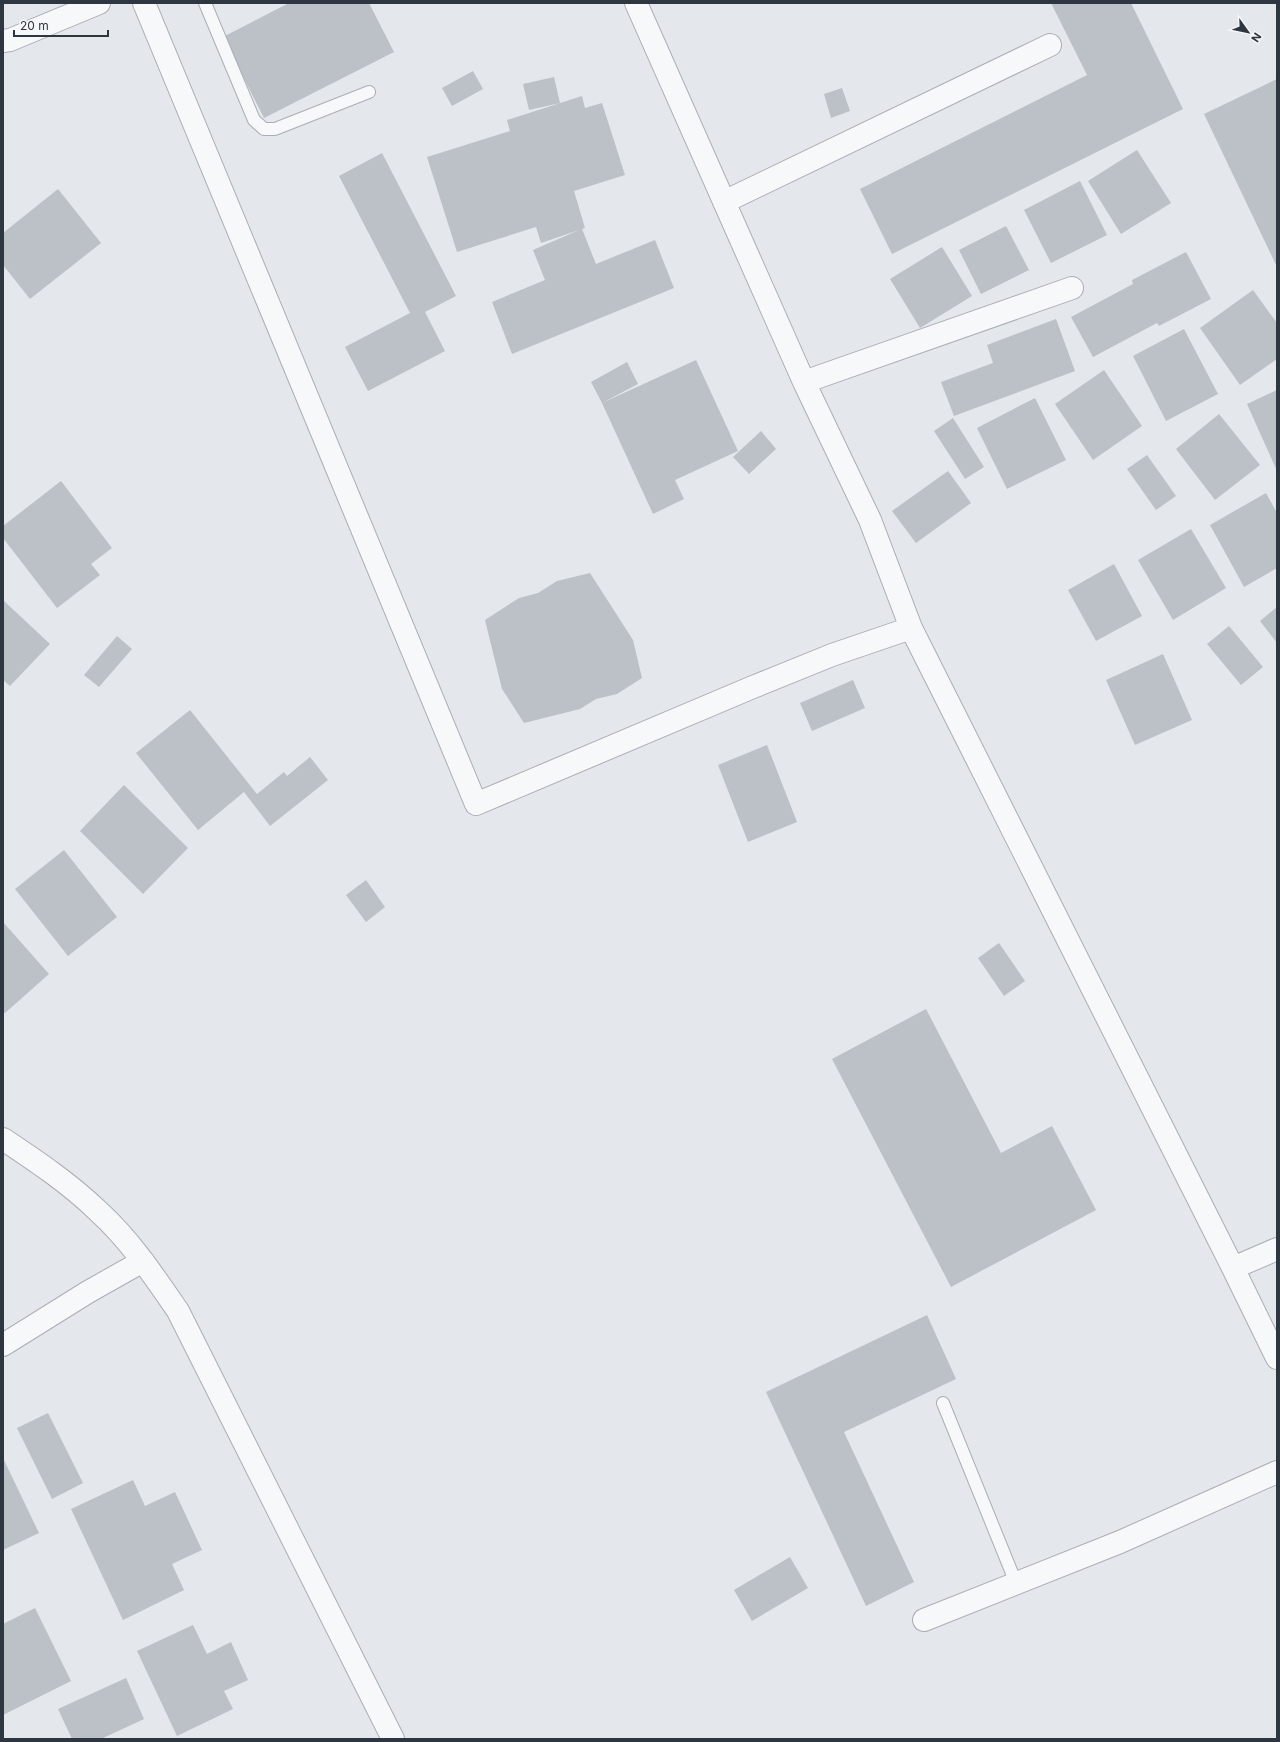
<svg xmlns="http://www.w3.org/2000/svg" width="1280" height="1742" font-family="Inter,sans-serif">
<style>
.building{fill:#bcc1c7}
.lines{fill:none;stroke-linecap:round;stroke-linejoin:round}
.service-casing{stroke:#a9aeb5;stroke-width:14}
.minor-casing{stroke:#a9aeb5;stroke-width:24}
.service{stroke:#f7f8f9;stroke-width:12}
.minor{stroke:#f7f8f9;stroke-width:22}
</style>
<rect width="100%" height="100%" fill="#e4e7eb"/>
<path class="building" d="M289,3h80l25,49 -130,66 -41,-81z
M1051,3h80l52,106 -291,145 -32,-65 227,-114z
M473,71l10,18 -31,17 -10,-18z
M554,77l6,26 -31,7 -6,-26z
M1277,79v188l-73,-153z
M842,88l8,23 -19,7 -7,-24z
M582,96l3,12 17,-5 23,72 -51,16 11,37 -3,1 14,35 59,-24 19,48 -162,66 -20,-52 53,-22 -12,-30 46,-20 -38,13 -5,-16 -79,25 -30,-95 83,-26 -3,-11z
M1137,150l34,53 -50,31 -33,-53z
M382,153l74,143 -31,16 20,39 -77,40 -23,-44 65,-34 -71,-137z
M1080,181l27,54 -56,28 -27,-53z
M58,189l43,54 -71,56 -27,-34v-32z
M1006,226l23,44 -48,24 -22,-44z
M942,247l30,49 -52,32 -30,-49z
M1186,252l25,47 -52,27 -2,-3 -64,34 -22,-40 62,-33 -1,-4z
M1253,290l24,33v36l-37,26 -40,-57z
M1056,319l19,52 -121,45 -13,-34 52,-19 -6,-18z
M1184,329l34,65 -52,27 -33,-65z
M696,360l42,91 -63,29 9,19 -31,15 -51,-111z
M627,362l11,22 -36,19 -11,-21z
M1104,370l38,56 -49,34 -38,-56z
M1277,390v81l-30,-67z
M1035,398l31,62 -59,29 -30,-61z
M1219,414l41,51 -45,35 -39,-51z
M953,418l31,49 -19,12 -31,-48z
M761,431l15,18 -27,25 -16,-17z
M1147,455l29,41 -20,14 -29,-41z
M948,471l23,32 -55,40 -24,-32z
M61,481l51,67 -21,16 9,11 -43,33 -54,-70v-12z
M1266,493l11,20v55l-33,19 -34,-62z
M1191,529l35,59 -53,32 -35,-60z
M1114,564l28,52 -46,25 -28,-51z
M590,573l43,67 9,38 -25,16 -21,5 -16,10 -56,14 -22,-34 -17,-69 34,-22 19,-5 19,-12z
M3,600l47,44 -40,42 -7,-6z
M1277,607v36l-17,-22z
M1229,626l34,41 -22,18 -34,-41z
M117,636l15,13 -33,38 -15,-12z
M1163,654l29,66 -57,25 -29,-65z
M853,680l12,28 -53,23 -12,-28z
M190,710l67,84 27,-22 3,4 23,-19 18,23 -58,46 -26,-34 -46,38 -62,-77z
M767,745l30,77 -49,20 -30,-77z
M124,785l64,63 -45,46 -63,-63z
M64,850l53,67 -49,39 -53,-67z
M366,880l19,27 -19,15 -20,-27z
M3,922l46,52 -44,39 -2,-2z
M999,943l26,38 -21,15 -26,-38z
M926,1009l75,144 51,-27 44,84 -145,77 -119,-228z
M927,1315l29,64 -112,53 70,150 -48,24 -100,-214z
M48,1413l35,70 -31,16 -35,-71z
M3,1458l36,75 -36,17z
M133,1480l12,26 30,-14 27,58 -30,14 12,26 -61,30 -52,-111z
M790,1557l18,31 -56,33 -18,-31z
M35,1608l36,73 -68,34v-91z
M193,1625l14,29 24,-12 17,38 -24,11 9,18 -56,27 -40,-85z
M126,1678l18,41 -43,20h-29l-14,-30z"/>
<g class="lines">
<g class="service-casing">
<path id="service" d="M205,3l49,117 10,9h11l94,-37
M943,1403l73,180"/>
</g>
<g class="minor-casing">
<path id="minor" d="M144,3l332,801 277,-117 79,-32 79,-27 -41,-108 -66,-138
M636,3l168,379 268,-94
M3,41l7,-1 89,-37
M724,202l326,-157
M911,628l322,640 44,90
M3,1139c33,22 66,44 95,72 32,29 56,65 80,100l215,428
M1233,1268l44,-19
M3,1345l85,-53 55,-31
M924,1620l196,-78 157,-70"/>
</g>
<use href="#service" class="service"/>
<use href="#minor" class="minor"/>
</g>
<rect width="1280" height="1742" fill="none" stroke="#2d3641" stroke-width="8"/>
<g transform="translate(1248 32) rotate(123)" stroke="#f4f6f8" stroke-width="3" paint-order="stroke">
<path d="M0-3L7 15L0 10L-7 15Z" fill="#2d3641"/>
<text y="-6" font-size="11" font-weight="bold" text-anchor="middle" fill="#2d3641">N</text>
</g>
<path d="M14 30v6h94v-6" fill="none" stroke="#2d3641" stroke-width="2"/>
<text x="20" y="30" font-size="12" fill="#2d3641" stroke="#f4f6f8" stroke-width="3" paint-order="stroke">20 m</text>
</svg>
